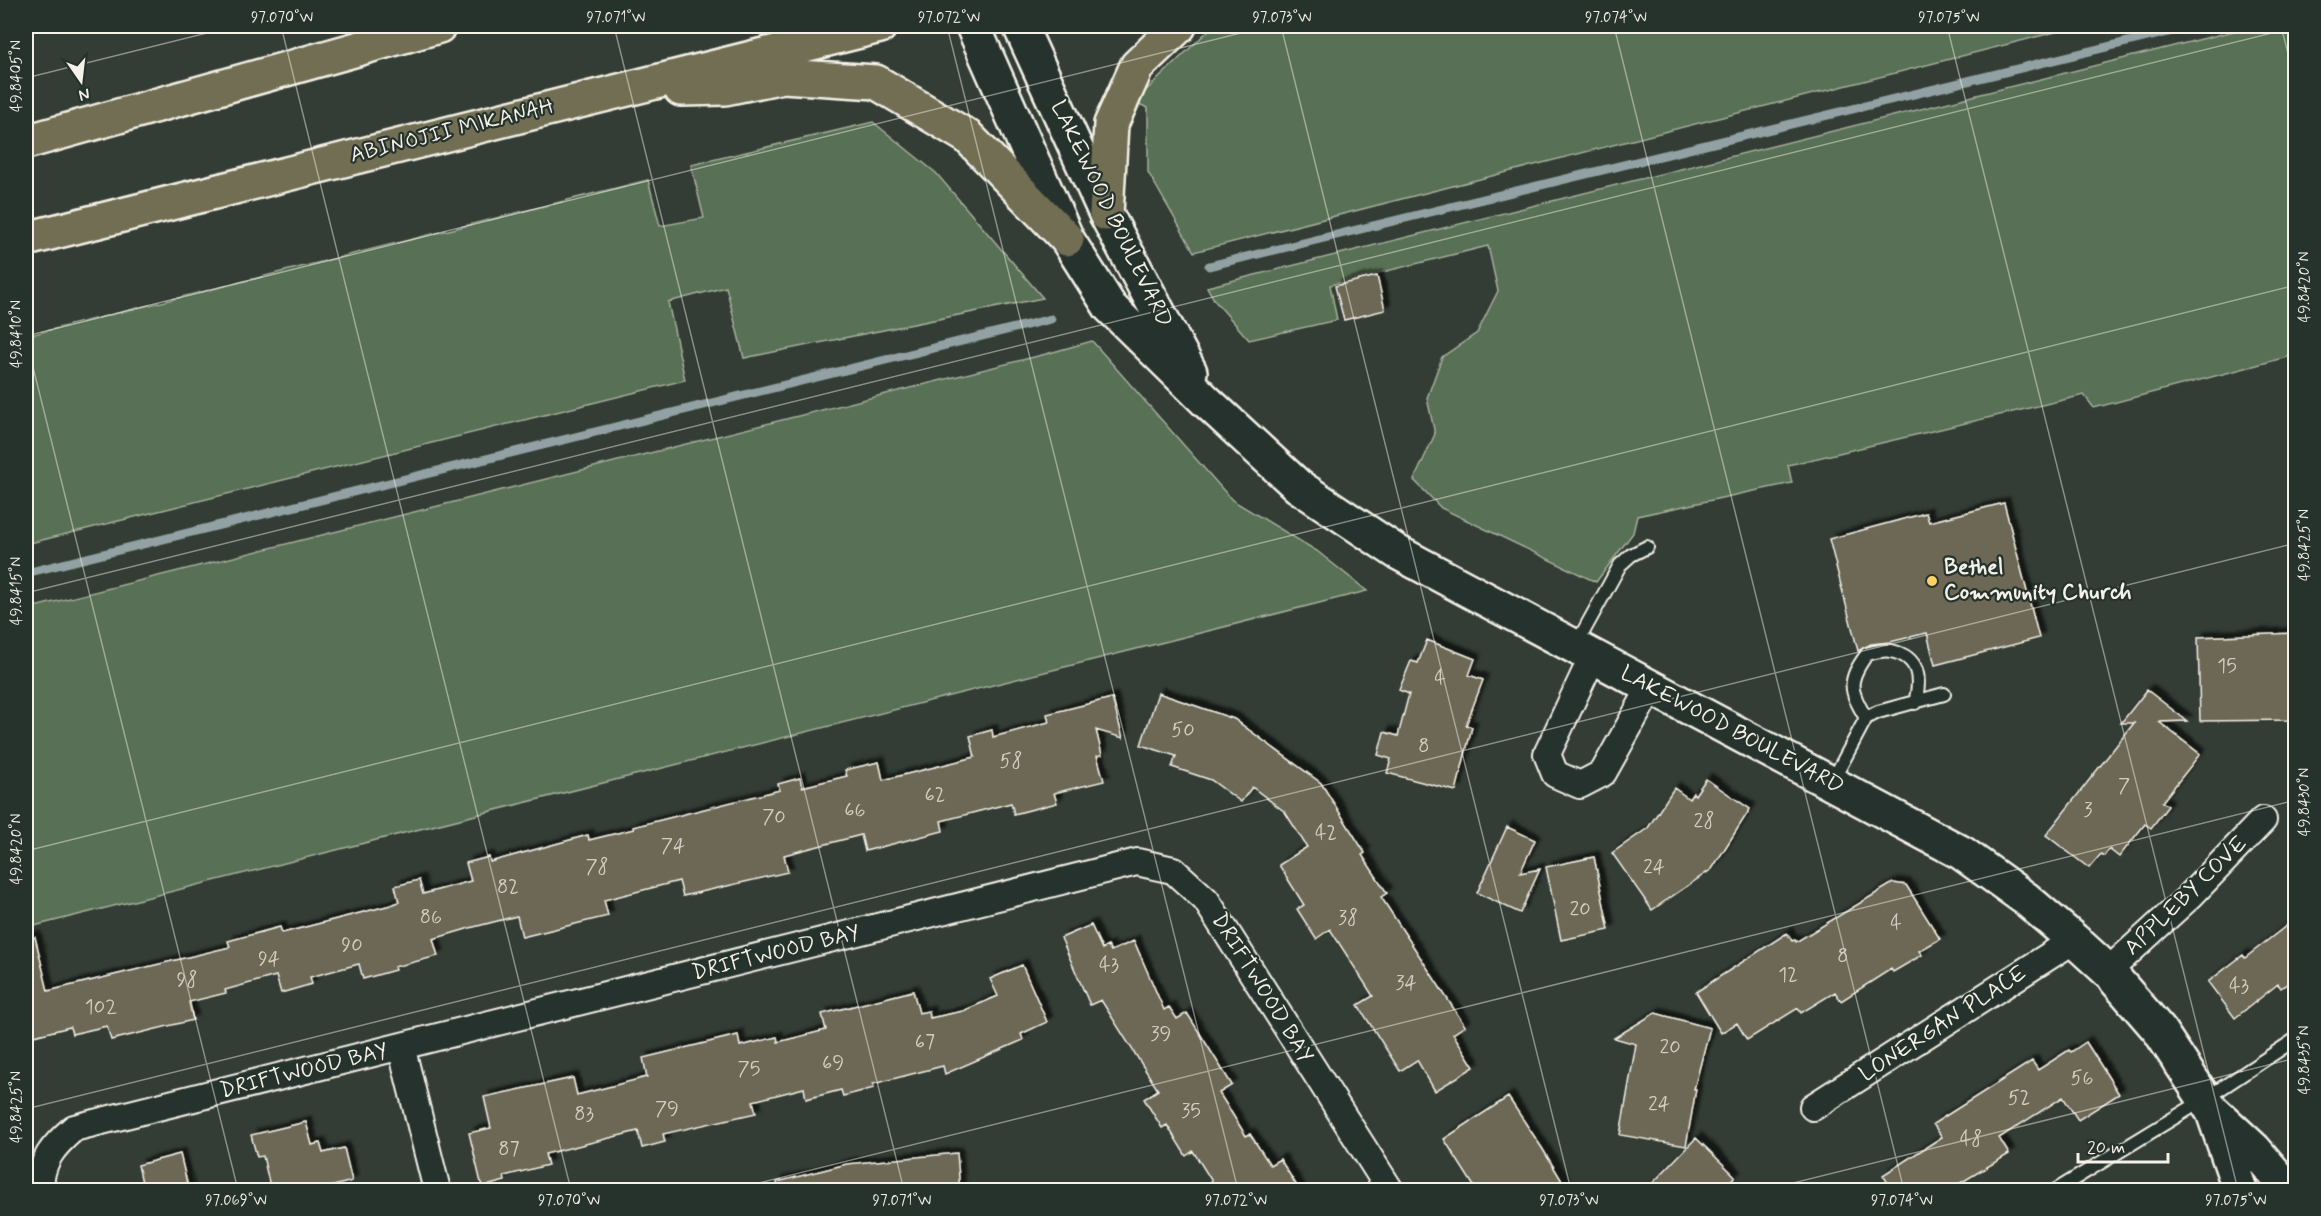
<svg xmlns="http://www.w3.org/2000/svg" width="2321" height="1216" font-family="Mynerve,sans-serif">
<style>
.green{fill:#587055;stroke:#a6b09e;stroke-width:1.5}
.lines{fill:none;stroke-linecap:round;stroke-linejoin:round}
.stream{stroke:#92a1a3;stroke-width:9}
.building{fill:#6c6754;stroke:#f4f1e8;stroke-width:1.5;filter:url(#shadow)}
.lane-casing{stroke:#f4f1e8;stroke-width:16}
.street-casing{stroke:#f4f1e8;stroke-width:30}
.secondary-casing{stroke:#f4f1e8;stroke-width:38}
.primary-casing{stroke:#f4f1e8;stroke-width:38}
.lane{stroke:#26332d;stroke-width:12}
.street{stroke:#26332d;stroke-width:26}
.secondary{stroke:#26332d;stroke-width:33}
.primary{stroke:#726e52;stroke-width:33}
.ticks{fill:none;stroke:#f4f1e8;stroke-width:1.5;stroke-opacity:0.45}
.poi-dot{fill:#ffd166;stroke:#26332d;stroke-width:2}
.labels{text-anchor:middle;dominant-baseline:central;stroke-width:4.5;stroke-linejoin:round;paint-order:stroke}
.number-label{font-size:20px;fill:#d2cec3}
.street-label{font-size:22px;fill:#f4f1e8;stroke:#26332d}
.poi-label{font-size:22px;font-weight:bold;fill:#f4f1e8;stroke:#26332d;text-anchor:start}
.neatline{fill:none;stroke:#f4f1e8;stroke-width:2}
.ticks-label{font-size:15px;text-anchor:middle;fill:#f4f1e8}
</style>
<defs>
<filter id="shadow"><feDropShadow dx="5.5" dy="-5.5" stdDeviation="1.5" flood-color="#0009"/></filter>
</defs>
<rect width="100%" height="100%" fill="#343d35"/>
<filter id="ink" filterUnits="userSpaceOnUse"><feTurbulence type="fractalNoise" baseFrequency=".0167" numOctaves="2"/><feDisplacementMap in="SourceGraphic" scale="12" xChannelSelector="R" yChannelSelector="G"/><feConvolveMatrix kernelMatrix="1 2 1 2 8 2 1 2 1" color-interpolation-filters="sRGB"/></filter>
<g filter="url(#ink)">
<path class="green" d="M1213,26h866l-885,226 -46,-80v-64l-14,-6z
M2254,26h41v329l-201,53 -10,-13 -296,70 4,18 -155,33 -4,17 -37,49 -155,-74 -27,-28 21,-46 -8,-36 15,-41 35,-24 21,-42 -10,-45 -158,39 7,35 -88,20 -34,-39 -8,-14z
M873,122l63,51 107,125 -299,60 -18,-71 -58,15 17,78 -659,164v-208l622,-156 12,46 44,-8 -13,-53z
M1092,341l140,159 85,51 50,40 -1341,337v-319l1020,-255z"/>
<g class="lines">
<path class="stream" d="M1209,266l984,-240
M26,573l1025,-254"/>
</g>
<path class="building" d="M1377,276l8,34 -41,10 -9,-34z
M2004,503l35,135 -104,27 -8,-32 -37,9 -19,2 -13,7 -29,-112 97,-26 3,9z
M2295,633v87l-95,1 -2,-84z
M1427,640l48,19 -6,16 14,5 -17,45 6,2 -16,64 -69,-18 4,-14 -13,-4 6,-23 14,4 11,-42 -10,-4 12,-29 7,2z
M2147,690l40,31 -28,1 41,32 -38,48 6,4 -17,22 -6,-4 -26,33 -10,-8 -5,7 -3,-2 -12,14 -43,-33 88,-112h-13z
M1158,693l76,26 87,64 44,70 -3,2 25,38 -6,4 84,129 -12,8 21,33 -39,24 -18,-31 -17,11 -42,-66 15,-9 -43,-67 -14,10 -19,-30 7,-4 -25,-40 28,-18 -22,-35 -33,-25 -11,15 -30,-22 -39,-13 4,-11 -35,-11z
M1112,698l11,40 -27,-8 6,25 -5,1 7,25 -50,12 3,10 -43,11 -3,-11 -70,18 2,10 -78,20 -4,-16 -77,20 4,17 -105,24 -4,-15 -75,19 4,16 -86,21 -5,-21 -47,12 -37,11 5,17 -44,11 1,3 -32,9 -4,-15 -49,13 2,7 -31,9 -5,-17 -51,14 1,3 -37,9 4,18 -82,20 -4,-14 -35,8 -2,-7 -44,11v-100l9,-1 13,54 182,-44 -2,-6 52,-14 2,6 109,-28 8,-3 -4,-16 24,-6 4,14 48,-13 -5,-18 23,-6 1,5 98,-27 1,5 45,-11 -1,-2 147,-37 -2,-6 22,-6 2,9 45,-11 -2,-6 34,-8 4,18 92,-23 -5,-21 22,-6 1,7 56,-15 -2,-8z
M1706,779l44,30 -38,60 -60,41 -40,-57 36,-25 26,-40 15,11 4,-6 2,2z
M1507,827l28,13 -15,33 20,-4 -20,44 -43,-20z
M1594,857l15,73 -48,10 -15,-73z
M1893,883l13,2 34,54 -21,12 3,4 -29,17 -2,-3 -50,32 -6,-9 -34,21 -3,-5 -51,32 -10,-17 -16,10 -25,-41 91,-59 5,8 3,-1 1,2z
M2295,919v59l-14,10 -3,-4 -43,34 -27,-36 35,-27 2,3z
M1091,925l11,24 6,-3 3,5 23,-10 30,69 5,-3 8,12 10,-6 45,72 -13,8 27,43 4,-2 20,31 10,-6 20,32h-82l-25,-40 -7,5 -19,-31 -5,3 -18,-29 14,-9 -57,-90 -11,5 -29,-67z
M1022,965l25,57 -26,12 2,6 -78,34 -2,-8 -70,18 1,4 -31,8 -2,-6 -35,9 -2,-11 -51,13 3,12 -93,21 2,8 -23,6 -4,-17 -93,23 3,11 -44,11 1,5 -23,6 -13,-54 22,-5 -7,-31 89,-19 4,17 70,-18 -4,-19 95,-23 2,11 37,-9 1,5 48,-12 -4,-16 91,-23 6,22 10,-2 1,7 33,-7 35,-15 -8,-17z
M1655,1013l55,15 -16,61h2l-10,57 -66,-11 16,-91 -22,-6z
M2086,1042l33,52 -41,26 -15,-23 -64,41 10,16 -62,37h-54l-10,-16 59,-38 -9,-13 99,-63 6,9 31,-20 2,2z
M1508,1097l34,51 26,43h-91l-33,-52z
M306,1122l6,23 8,-2 3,10 21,-5 8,33 -37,10h-44l-8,-35 -6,1 -6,-22z
M1696,1138l39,38 -14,15h-76z
M957,1153l3,38h-182l-1,-9 70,-18z
M180,1154l9,37h-45l-6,-26z"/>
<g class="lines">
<g class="lane-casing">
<path id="lane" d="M1576,645l44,-80 11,-10 16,-8
M1866,718c-17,-28 -19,-37 1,-64 7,-2 17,-5 24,-3 29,6 30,28 24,52
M1832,782l34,-64 12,-6 66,-18
M2056,1190l149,-91 91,-60"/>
</g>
<g class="street-casing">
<path id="street" d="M1593,656l-46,98 8,20 25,11 23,-12 48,-86
M2108,971l82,-75 73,-76
M401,1046l36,144
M1813,1107l261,-167
M40,1190c0,-29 13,-44 34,-62l1063,-266 36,8 33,30 184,290"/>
</g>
<g class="secondary-casing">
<path id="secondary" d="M973,26l94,213 43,68 95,93 93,86 99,66 565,301 64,46 48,41 34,31 51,59 54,82 27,78
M1020,26l86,188 84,158
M2215,1113l39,36 35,41"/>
</g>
<g class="primary-casing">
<path id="primary" d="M681,89l44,-1 58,-12 93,6 92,55 99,102
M26,142l413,-116
M1106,214l5,-90 26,-58 42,-40
M26,239l854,-213"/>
</g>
<use href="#lane" class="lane"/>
<use href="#street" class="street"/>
<use href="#secondary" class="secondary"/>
<use href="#primary" class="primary"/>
</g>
</g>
<path class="ticks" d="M281,26l290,1164M614,26l290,1164M947,26l291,1164M1281,26l290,1164M1614,26l290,1164M1947,26l291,1164M2281,26l15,59M26,78l209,-52M26,336l1243,-310M26,339l212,851M26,593l2270,-566M26,851l2270,-566M26,1109l2270,-566M731,1190l1565,-390M1765,1190l531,-132"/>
<circle class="poi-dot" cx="1932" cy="581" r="6"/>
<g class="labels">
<g class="number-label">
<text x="2227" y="666">15</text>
<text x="1440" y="678">4</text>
<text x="1183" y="730">50</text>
<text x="1424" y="746">8</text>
<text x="1011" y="761">58</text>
<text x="2124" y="786">7</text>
<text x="935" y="795">62</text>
<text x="855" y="810">66</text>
<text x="2088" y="810">3</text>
<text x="774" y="817">70</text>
<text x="1704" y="821">28</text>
<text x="1326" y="833">42</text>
<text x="673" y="846">74</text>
<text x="597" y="867">78</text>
<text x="1654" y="867">24</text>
<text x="508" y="887">82</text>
<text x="1580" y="909">20</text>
<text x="431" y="917">86</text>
<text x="1348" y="918">38</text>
<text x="1896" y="923">4</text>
<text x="352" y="945">90</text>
<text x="1843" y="956">8</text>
<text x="269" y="959">94</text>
<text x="1109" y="965">43</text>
<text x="1788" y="975">12</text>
<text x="187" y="980">98</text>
<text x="1406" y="983">34</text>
<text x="2239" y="986">43</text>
<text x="101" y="1007">102</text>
<text x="1161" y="1034">39</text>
<text x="925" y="1042">67</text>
<text x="1670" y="1047">20</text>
<text x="833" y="1063">69</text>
<text x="749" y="1069">75</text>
<text x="2082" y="1078">56</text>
<text x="2019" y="1098">52</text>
<text x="1659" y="1104">24</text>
<text x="667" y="1109">79</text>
<text x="1191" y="1111">35</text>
<text x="584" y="1114">83</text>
<text x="1971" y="1139">48</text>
<text x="509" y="1149">87</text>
</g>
<g class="street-label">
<text transform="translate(452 131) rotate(-14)">ABINOJII MIKANAH</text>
<text transform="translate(1111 214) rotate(64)">LAKEWOOD BOULEVARD</text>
<text transform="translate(1732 730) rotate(28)">LAKEWOOD BOULEVARD</text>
<text transform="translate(2186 896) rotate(-44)">APPLEBY COVE</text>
<text transform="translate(776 953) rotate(-14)">DRIFTWOOD BAY</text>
<text transform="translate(1262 988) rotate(58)">DRIFTWOOD BAY</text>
<text transform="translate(1943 1024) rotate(-33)">LONERGAN PLACE</text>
<text transform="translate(304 1071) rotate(-14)">DRIFTWOOD BAY</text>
</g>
<g class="poi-label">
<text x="1944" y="568">Bethel<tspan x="1944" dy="25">Community Church</tspan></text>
</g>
</g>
<rect width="2321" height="1216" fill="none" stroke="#26332d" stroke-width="66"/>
<g transform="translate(81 81) rotate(166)" stroke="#26332d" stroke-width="4.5" paint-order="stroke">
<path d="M0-4.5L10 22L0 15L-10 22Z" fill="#f4f1e8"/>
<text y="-9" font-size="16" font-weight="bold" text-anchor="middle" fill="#f4f1e8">N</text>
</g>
<path d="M2078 1153v9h90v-9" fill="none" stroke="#f4f1e8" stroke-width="3"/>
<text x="2087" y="1153" font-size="18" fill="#f4f1e8" stroke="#26332d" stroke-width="4.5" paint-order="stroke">20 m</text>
<rect x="33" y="33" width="2255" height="1150" class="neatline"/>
<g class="ticks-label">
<text x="282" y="22">97.070°W</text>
<text x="616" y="22">97.071°W</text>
<text x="949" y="22">97.072°W</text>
<text x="1282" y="22">97.073°W</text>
<text x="1616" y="22">97.074°W</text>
<text x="1949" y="22">97.075°W</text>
<text transform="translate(16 76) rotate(-90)" y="5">49.8405°N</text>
<text transform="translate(2304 287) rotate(-90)" y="5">49.8420°N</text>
<text transform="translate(16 334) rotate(-90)" y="5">49.8410°N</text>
<text transform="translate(2304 545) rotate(-90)" y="5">49.8425°N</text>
<text transform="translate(16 591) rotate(-90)" y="5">49.8415°N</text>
<text transform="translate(2304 802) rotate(-90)" y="5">49.8430°N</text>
<text transform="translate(16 849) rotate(-90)" y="5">49.8420°N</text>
<text transform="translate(2304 1060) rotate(-90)" y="5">49.8435°N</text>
<text transform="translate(16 1107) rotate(-90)" y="5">49.8425°N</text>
<text x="236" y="1205">97.069°W</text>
<text x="569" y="1205">97.070°W</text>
<text x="902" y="1205">97.071°W</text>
<text x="1236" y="1205">97.072°W</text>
<text x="1569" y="1205">97.073°W</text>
<text x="1902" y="1205">97.074°W</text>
<text x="2236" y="1205">97.075°W</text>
</g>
</svg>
